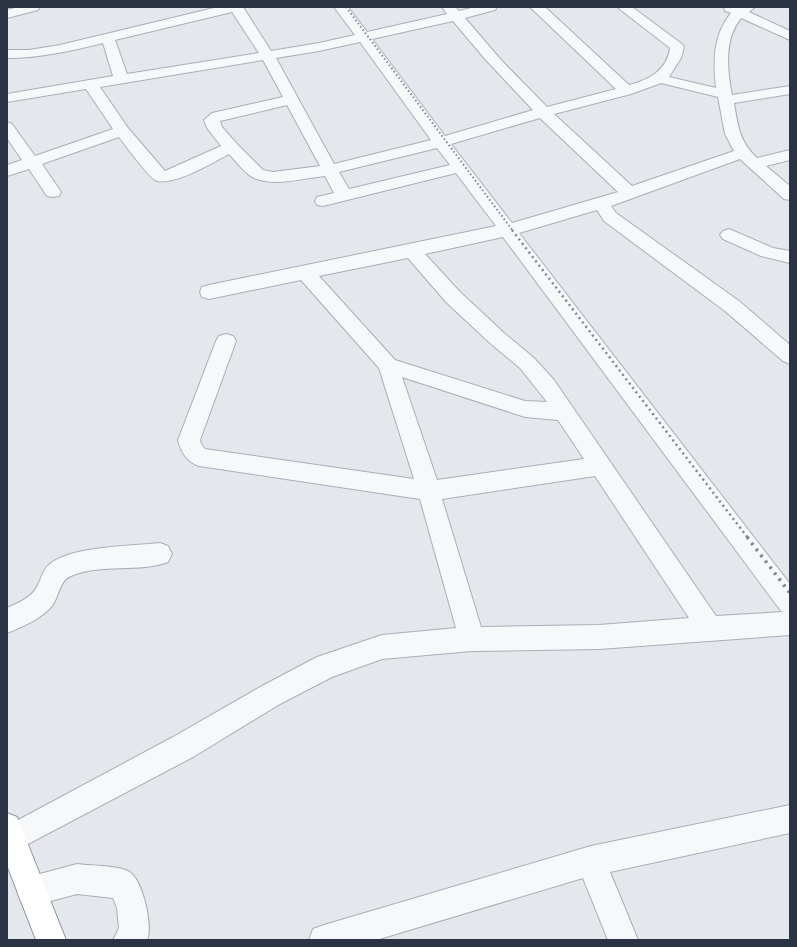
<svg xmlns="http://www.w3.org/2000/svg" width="797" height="947" font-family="Barlow,sans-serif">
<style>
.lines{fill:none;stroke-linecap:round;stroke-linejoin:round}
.minor-casing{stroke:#a9aeb7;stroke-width:2}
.highway-casing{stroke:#8b94a3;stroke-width:2}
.minor{fill:#f7f8fa;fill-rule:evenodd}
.highway{fill:#fff;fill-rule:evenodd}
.rail-far2{stroke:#7d8696;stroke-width:2;stroke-dasharray:1.5 2.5;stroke-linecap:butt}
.rail-far1{stroke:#7d8696;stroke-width:2.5;stroke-dasharray:2 3.5;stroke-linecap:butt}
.rail{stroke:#7d8696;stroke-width:3.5;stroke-dasharray:2.5 5;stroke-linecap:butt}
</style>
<rect width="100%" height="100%" fill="#e4e7ec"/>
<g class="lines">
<g class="minor-casing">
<path id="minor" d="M18,7h22l-2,3 -31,8v-8z
M218,7h25l28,44 48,-8 36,-8 -21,-28h14l19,25 80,-18 -5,-7h13l4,4 16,-4h22l-2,3 -30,8 36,42 46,47 69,-18 -86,-82h15l84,78c19,-5 38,-14 41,-37l-53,-41h15l50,37 2,3 -3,11 -12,19 47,11c-3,-27 -3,-53 15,-75l-6,-2 -1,-4h31l-6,5 41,19v9l-49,-22c-17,21 -14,51 -9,77l58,-9v8l-56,9c4,23 5,38 23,55l33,-8v10l-24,6 24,20v14l-6,-1 -44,-40 -129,47 5,7 123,88 51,44v19l-7,-3 -58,-50 -121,-90 -7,-11 -78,23 271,351v51l-191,14 -127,2 -90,8 -50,18 -52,27 -87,53 -182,96 -4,-1v-26l166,-89 89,-51 55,-29 65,-22 74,-7 -36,-129 -221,-33c-12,-4 -18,-14 -21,-26l38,-99 3,-5 7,-2 7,2 3,5 -36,99 1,4 4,5 209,30 -35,-111 -78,-88 -92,19 -7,-2 -2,-5 2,-5 7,-2 287,-59 -40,-53 -133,33 -6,-1 -2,-4 2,-4 17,-4 -9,-17c-22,2 -50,11 -71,2 -8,-3 -19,-18 -25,-24 -15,8 -58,34 -74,26 -8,-5 -29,-34 -36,-43l-77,27 19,28 -2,4 -6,1 -6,-1 -18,-27 -22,7v-11l15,-5 -15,-22v-16l5,2 23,32 78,-27 -27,-40 -79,13v-8l106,-18 -10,-33c-32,8 -63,15 -96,15v-8h22l31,-5zM232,12l27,41 -132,21 -12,-34zM453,21l32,38 48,51 -88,26 -73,-97zM360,42l71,98 -97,24 -58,-106 43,-7zM263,60l20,37 -71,16 -8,7 3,8 14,18 -56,25 -37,-43 -28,-41zM661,83l57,14 7,37 9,17 -102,35 -78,-72 77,-20zM287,105l33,61 -47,6 -10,-2 -26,-26 -15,-17 -2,-6zM540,118l78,74 -106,31 -61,-79zM437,148l13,17 -101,24 -10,-17zM503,237l278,374 2,1 -67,4 -162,-236 -20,-22 -30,-25 -44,-41 -35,-38zM408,258l38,44 44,41 30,25 27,34 -22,-1 -130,-41 -76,-84zM402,377l123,40 33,3 26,39 -147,21zM595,476l94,142 -90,7 -118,2 -39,-128z
M729,229l44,19 17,3v12l-29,-7 -38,-17 -3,-4 3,-4z
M160,543l8,3 4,8 -4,8c-29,11 -67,1 -97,14 -12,5 -12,21 -19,30 -11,13 -30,21 -45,27v-25c11,-5 26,-11 31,-23 4,-8 5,-16 12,-21 21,-18 83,-18 110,-21z
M790,805v28l-180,39 28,68h-30l-25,-62 -207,62h-67l4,-11 11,-4 267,-79z
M77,864c13,2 44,1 54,9 12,10 22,53 16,67h-34l6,-12 -2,-20 -4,-10 -36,-4 -45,12 -11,-4 -4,-11 4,-11 11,-4z"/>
</g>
<g class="highway-casing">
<path id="highway" d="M7,813l10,4 49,123h-30l-29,-75z"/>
</g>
<use href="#minor" class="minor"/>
<use href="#highway" class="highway"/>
<path class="rail-far2" d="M346,7l167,224"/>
<path class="rail-far1" d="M512,230l236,308"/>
<path class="rail" d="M747,537l43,56"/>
</g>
<rect width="797" height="947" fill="none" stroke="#2b3445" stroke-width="16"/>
</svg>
